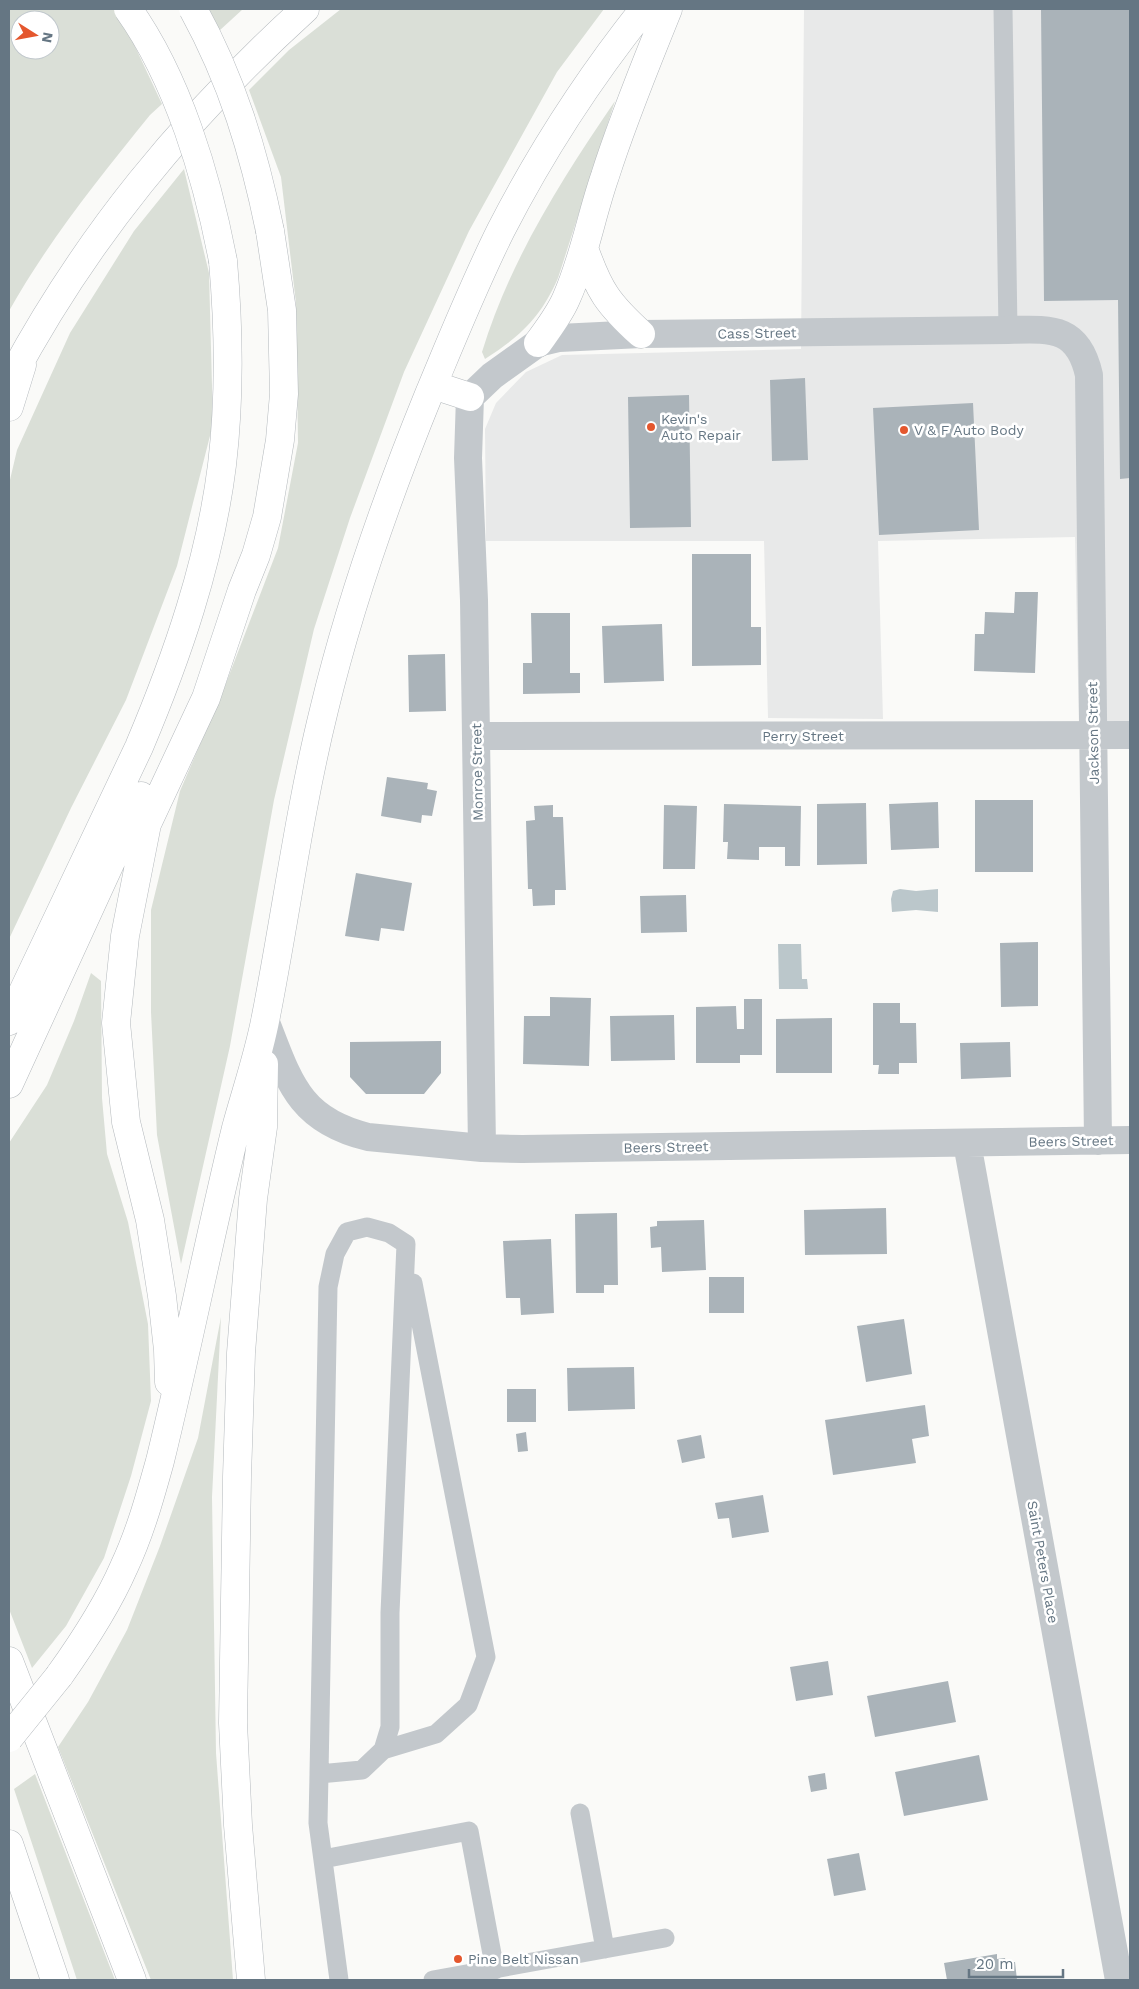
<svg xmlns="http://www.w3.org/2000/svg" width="1139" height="1989" font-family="'Work Sans',sans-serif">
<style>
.built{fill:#e8e9e9}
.green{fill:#dadfd7;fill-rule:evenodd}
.water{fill:#bbc7cb}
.building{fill:#aab3b9}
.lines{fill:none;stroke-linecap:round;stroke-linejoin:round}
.highway-casing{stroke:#b4b9bd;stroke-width:29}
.lane{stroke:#c3c8cc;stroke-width:19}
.street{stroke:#c3c8cc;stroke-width:28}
.highway{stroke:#fff;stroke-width:28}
.highway-bridge-casing{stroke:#b4b9bd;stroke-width:29;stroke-linecap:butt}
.highway-bridge{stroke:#fff;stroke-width:28}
.poi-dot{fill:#e4572e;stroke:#fff;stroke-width:2}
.labels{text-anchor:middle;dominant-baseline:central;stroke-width:5;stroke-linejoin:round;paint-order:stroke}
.street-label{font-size:14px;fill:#657683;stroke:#fff}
.poi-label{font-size:14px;fill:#657683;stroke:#fff;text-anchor:start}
</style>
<rect width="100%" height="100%" fill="#fafaf8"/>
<path class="built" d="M804,9h326v721l-51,-1 -4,-192 -197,4 5,178 -115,-1 -4,-177h-278l-1,-112 11,-26 30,-31 36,-17 239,-6z"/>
<path class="green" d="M9,9h105l9,12 39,83 -12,11c-51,63 -101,125 -141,196zM20,20h30v30h-30z
M206,9h37l-24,22z
M341,9h263l-47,63 -88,159 -65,141 -54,146 -36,111 -40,171 -44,246 -49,218 -24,-129 -6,-123v-102l29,-119 43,-100 55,-143 20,-105 -2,-140 -15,-126 -32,-87 40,-40z
M615,101l-57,177c-17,39 -37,58 -73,81l-3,-7c28,-92 80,-173 133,-251z
M184,169l25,104 4,151 -36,142 -51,134 -55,108 -62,131v-455l8,-34 53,-117 64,-102z
M91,973l10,8 1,117 5,56 21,68 20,102 3,77 -20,75 -27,82 -38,68 -34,42 -23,-59v-466l38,-58 27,-64z
M221,1317l-9,180 4,256 17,227h-82l-93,-233 30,-45 39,-72 33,-84 38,-108z
M35,1774l80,206h-38l-63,-191z"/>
<path class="water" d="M900,889l16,2 22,-2v23l-22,-2 -24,2 -1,-13 2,-8z
M778,944h23l1,35h5l1,10h-29z"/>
<path class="building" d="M1041,9h89v469l-10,1 -2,-179 -74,1z
M805,378l3,82 -36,1 -2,-81z
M689,395l2,132 -61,1 -2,-131z
M973,403l6,127 -100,5 -6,-127z
M692,554h59v73h10v38l-69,1z
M1015,592h23l-3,81 -61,-2 1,-37h9l1,-22 29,1z
M531,613h39v60h10v20l-57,1v-31h9z
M662,624l2,57 -60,2 -2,-57z
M445,654l1,57 -37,1 -1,-57z
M387,777l41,6 -1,6 10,2 -5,25 -10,-1 -1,8 -40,-7z
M975,800h58v72h-58z
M938,802l1,46 -48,2 -2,-46z
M866,803l1,61 -50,1v-61z
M724,804l77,2 -1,60h-15v-19h-26v13l-32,-1 1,-17h-5z
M553,805v12h10l3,73h-11v15l-22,1 -1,-17h-4l-2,-68 9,-1 -1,-14z
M664,805l33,1 -2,63h-32z
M356,873l56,10 -8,48 -23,-3 -2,13 -34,-5z
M686,895l1,37 -46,1 -1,-37z
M1038,942v64l-37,1 -1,-64z
M550,997l41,1 -2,68 -66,-2 1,-48h26z
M744,999h18v56h-22v8h-44v-56l40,-1 1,23h7z
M873,1003h27v20h16l1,40h-18v11h-21l1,-9h-6z
M674,1015l1,45 -64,1 -1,-45z
M832,1018v55h-56v-54z
M441,1041v32l-17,21h-58l-16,-17v-35z
M1010,1042l1,35 -50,2 -1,-36z
M886,1208l1,46 -82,1 -1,-45z
M617,1213l1,72h-14v8h-28l-1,-79z
M704,1220l2,50 -44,2 -1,-25 -10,1 -1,-21 7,-1v-5z
M551,1239l3,74 -33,2 -1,-17h-14l-3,-57z
M709,1277h35v36h-35z
M904,1319l8,55 -46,8 -9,-56z
M634,1367l1,42 -67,2 -1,-43z
M507,1389h29v33h-29z
M925,1405l4,31 -17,3 4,24 -83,12 -8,-55z
M526,1432l2,19 -10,1 -2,-18z
M701,1435l4,23 -23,5 -5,-23z
M763,1495l6,37 -37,6 -3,-20 -11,1 -3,-16z
M828,1661l5,34 -37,6 -6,-34z
M948,1681l8,41 -81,15 -8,-41z
M979,1755l9,45 -84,16 -9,-44z
M825,1773l2,16 -16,3 -3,-16z
M859,1853l7,37 -32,6 -7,-37z
M997,1954v5l8,-1 1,5 9,-1 2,18h-70l-3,-17z"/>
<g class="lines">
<g class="highway-casing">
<path id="highway" d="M584,248c15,43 24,56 57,86
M538,343c10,-14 21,-28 28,-44 18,-40 25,-83 39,-123 18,-57 41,-112 63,-167
M9,382c77,-145 175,-263 296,-373
M433,385l37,12
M9,407l13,-42
M9,1021l130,-274c38,-90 71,-185 83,-282 8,-68 7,-136 1,-204
M9,1084l132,-288
M169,1382l-1,-32 -6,-54 -12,-76 -24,-98 -10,-99 9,-87 22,-112 59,-126 36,-108 14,-35 11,-38 13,-77 4,-46 -2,-84 -12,-79
M9,1661l123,319
M59,1676c25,-35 48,-70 65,-109 16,-34 26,-70 36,-106 27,-110 49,-222 76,-333 10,-37 23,-74 30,-112 20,-102 33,-205 58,-306 26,-108 63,-213 105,-316 23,-55 45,-110 72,-164 40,-78 88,-152 143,-221
M9,1844l46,136
M251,1980l-13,-155 -5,-102 4,-246 4,-124 12,-154 10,-72 1,-63"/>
</g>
<path class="lane" d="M1003,9l5,321
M383,1750l53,-16 32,-29 18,-48 -73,-374
M319,1774l43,-4 21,-20 7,-23v-114l16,-369 -17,-11 -22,-6 -20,5 -12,22 -7,33 -9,487 -1,49 21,157
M580,1813l25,136
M323,1859l146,-28 26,139
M433,1980l232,-42"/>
<path class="street" d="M476,736l654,-1
M265,1020c24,61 33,100 103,117l114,11 40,1 608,-9
M967,1143l152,837
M482,1148l-8,-548 -6,-142 2,-61 22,-21 46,-33 21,-5 82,-4 367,-4c43,-1 70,-4 81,45l9,766"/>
<use href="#highway" class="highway"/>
<g class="highway-bridge-casing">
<path id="highway-bridge" d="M128,9c50,70 79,168 95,252
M193,9c39,71 61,143 77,222
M9,1738l50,-62"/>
</g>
<use href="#highway-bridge" class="highway-bridge"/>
</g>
<g class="poi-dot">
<circle cx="651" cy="427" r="5"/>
<circle cx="904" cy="430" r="5"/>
<circle cx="458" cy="1959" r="5"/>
</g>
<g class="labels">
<g class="street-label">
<text transform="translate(757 333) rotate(-1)">Cass Street</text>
<text transform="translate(1093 733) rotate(-91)">Jackson Street</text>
<text x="803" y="736">Perry Street</text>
<text transform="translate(477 772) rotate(-91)">Monroe Street</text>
<text transform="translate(1071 1141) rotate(-1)">Beers Street</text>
<text transform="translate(666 1147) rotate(-1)">Beers Street</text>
<text transform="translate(1043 1562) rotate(80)">Saint Peters Place</text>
</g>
<g class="poi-label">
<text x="661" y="419">Kevin's<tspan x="661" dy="16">Auto Repair</tspan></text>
<text x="914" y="430">V &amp; F Auto Body</text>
<text x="468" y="1959">Pine Belt Nissan</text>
</g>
</g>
<rect width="1139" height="1989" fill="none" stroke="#657683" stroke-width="20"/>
<g transform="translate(35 35) rotate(101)"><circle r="24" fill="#ffffff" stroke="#c1c8cd"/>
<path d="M0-4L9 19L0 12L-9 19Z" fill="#e4572e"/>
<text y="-8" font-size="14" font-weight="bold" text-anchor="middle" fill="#657683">N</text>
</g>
<path d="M969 1969v8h94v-8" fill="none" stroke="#657683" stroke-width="2.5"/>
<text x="976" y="1969" font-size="15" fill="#657683" stroke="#ffffff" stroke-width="4" paint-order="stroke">20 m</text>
</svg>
